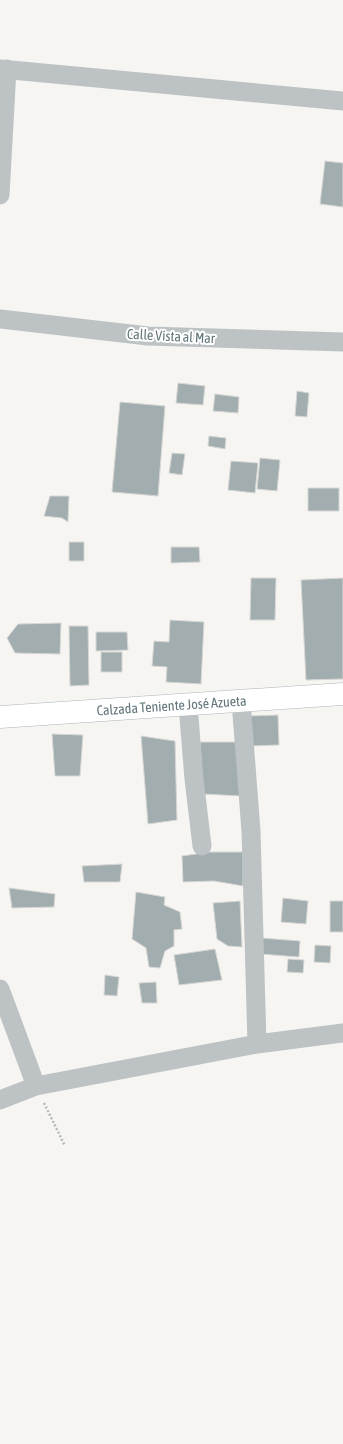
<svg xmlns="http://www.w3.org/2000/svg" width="343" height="1444" font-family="'Asap Condensed',sans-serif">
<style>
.building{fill:#a2adaf;stroke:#d7d7d5}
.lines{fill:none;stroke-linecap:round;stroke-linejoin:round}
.secondary-casing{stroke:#adb5b7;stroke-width:23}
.path{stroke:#b5b9bb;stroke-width:2.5;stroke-dasharray:2 2;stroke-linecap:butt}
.minor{stroke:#bdc2c4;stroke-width:19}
.secondary{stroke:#fff;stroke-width:22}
.labels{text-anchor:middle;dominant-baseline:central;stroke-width:4;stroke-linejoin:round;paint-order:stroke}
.street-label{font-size:14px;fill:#63767b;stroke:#fff}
</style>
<rect width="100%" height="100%" fill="#f6f5f2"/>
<path class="building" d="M325,161l18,2v44l-23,-3z
M178,383l27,3 -2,19 -27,-2z
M297,391l12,2 -2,24 -12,-1z
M215,394l24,3 -1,16 -25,-2z
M120,402l45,4 -7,90 -46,-4z
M209,436l17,2 -1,11 -17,-3z
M172,453l13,1 -3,21 -13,-2z
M260,458l20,2 -3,31 -20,-2z
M231,461l27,2 -3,30 -27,-3z
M308,488h31v23h-31z
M50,496h19l-1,26 -6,-4 -18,-2z
M69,542h15v19h-15z
M171,547h28l1,15 -29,1z
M251,578h25l-1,42h-25z
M343,578v101l-37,1 -5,-100z
M170,620l34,2 -3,62 -35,-2 1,-15 -15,-1 2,-25 15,1z
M61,623l-1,31 -45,-1 -8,-15 11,-14z
M69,626h19l1,59 -19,1z
M96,632h31l1,18 -32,1z
M101,652h21v20h-21z
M278,715l1,30 -29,1 -1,-30z
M52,734l31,1 -3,41h-25z
M141,736l34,5 2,79 -29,4z
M200,742h36l5,54 -38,-2z
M210,852h33v34l-29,-5 -31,1 -1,-26z
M122,864l-2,18h-36l-2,-16z
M9,888l46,6 -1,13 -42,1z
M136,892l29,5 -1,8 16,7 2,17 -8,1v16l-9,5 -5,17 -11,-1 -3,-19 -14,-9z
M283,898l25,3 -2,23 -25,-2z
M240,901l2,46 -14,-1 -11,-7 -4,-36z
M330,901h13v31h-13z
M262,938l38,3 -1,16 -39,-3z
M315,945l16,1 -1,17 -16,-1z
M215,949l7,31 -43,5 -5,-30z
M288,959l16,1 -1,13 -16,-1z
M105,975l14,2 -2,19 -13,-1z
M156,982l1,21h-15l-3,-20z"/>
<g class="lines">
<g class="secondary-casing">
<g id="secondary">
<path id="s1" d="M0,717l343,-23"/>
</g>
</g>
<path class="path" d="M44,1103l21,43"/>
<path class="minor" d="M0,69l343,32
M0,195l7,-126
M0,319l148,17 195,6
M241,701l10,130 6,213
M188,705l6,74 8,67
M0,989l36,97
M0,1100l36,-14 221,-42 86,-11"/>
<use href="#secondary" class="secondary"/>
</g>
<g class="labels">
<g class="street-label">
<text transform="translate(171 336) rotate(3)">Calle Vista al Mar</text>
<text stroke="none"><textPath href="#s1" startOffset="172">Calzada Teniente José Azueta</textPath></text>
</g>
</g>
</svg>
